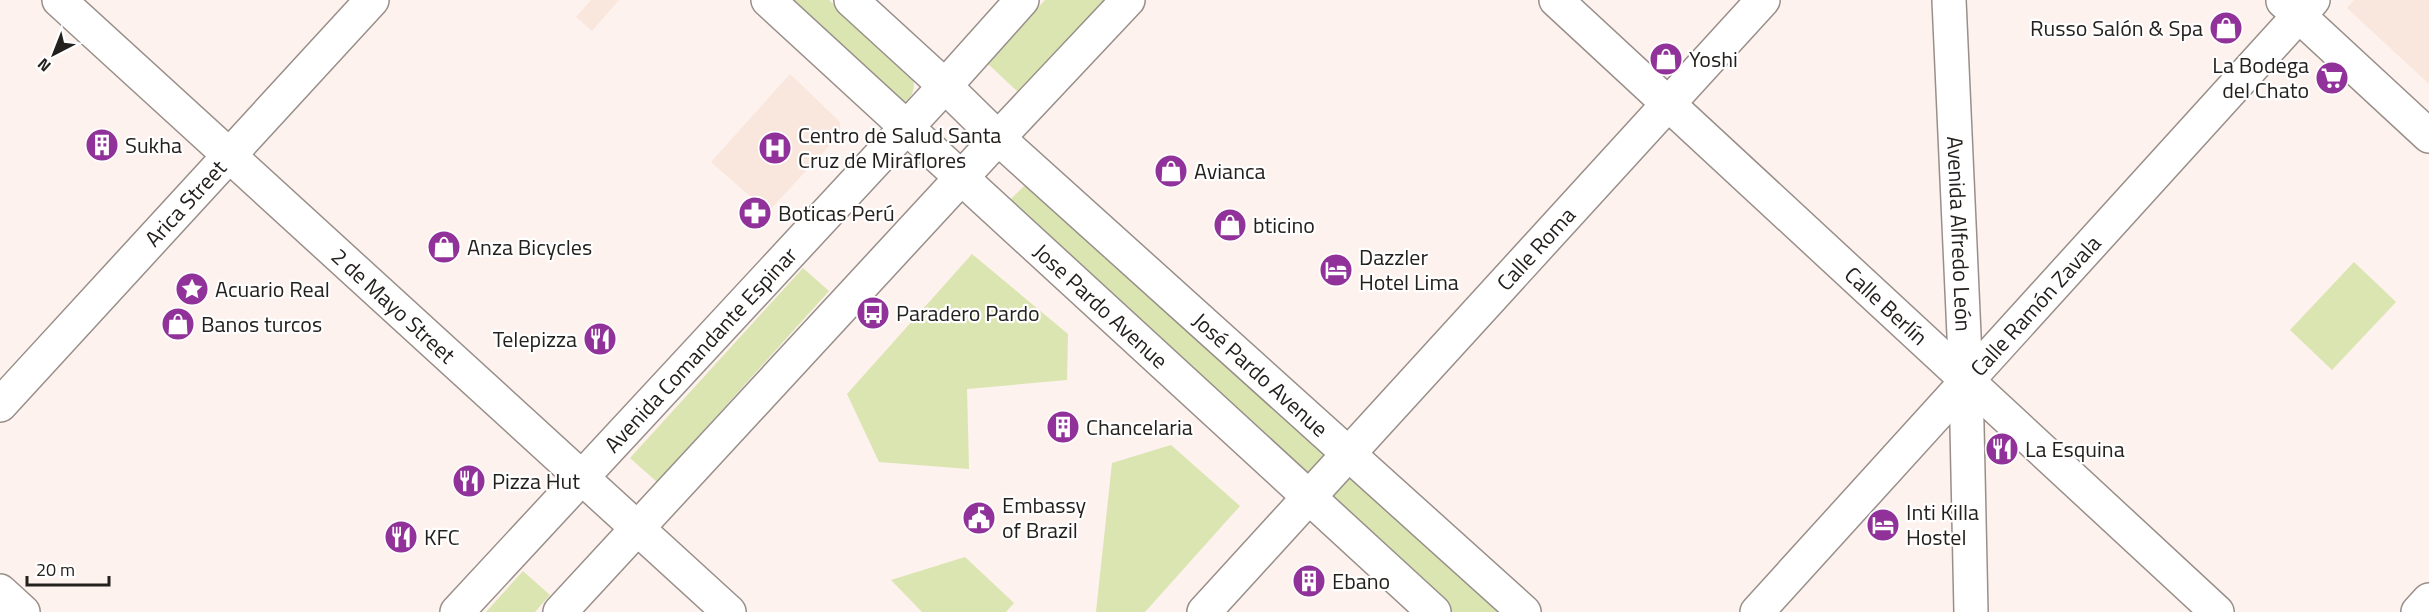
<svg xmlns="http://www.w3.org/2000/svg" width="2429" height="612" font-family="'Titillium Web',sans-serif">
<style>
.built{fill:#f9e6dd}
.green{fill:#dae5b1}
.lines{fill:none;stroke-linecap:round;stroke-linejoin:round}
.minor-casing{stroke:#998f8a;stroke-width:36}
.major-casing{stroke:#998f8a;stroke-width:36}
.minor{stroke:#fff;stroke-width:33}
.major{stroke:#fff;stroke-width:33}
.labels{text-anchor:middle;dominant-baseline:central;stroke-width:4.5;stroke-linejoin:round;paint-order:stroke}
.poi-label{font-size:22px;fill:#24201e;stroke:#fff;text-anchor:start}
.street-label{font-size:22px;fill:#24201e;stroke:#fff}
</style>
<rect width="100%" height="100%" fill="#fdf2ed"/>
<path class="built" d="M591,0h28l-27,31 -16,-14z
M2354,0h75v84l-82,-76z
M790,74l50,48v12l-72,78 -57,-50z"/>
<path class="green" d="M775,0h54l84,78c3,14 -2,19 -12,28z
M1045,0h64l-89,94 -33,-31z
M1025,185l287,256 186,171h-50l-445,-405z
M972,254l96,80 -1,46 -100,9 2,80 -90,-7 -32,-68z
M2354,262l42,40 -64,68 -42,-40z
M803,268l26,23 -172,191 -27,-24z
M1171,445l69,61 -95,106h-49l16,-149z
M965,557l49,46 -8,9h-84l-31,-32z
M523,571l27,24 -15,17h-49z"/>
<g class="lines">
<g class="minor-casing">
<g id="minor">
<path id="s1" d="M59,0l670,612"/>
<path id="s2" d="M1556,0l661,612"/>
<path id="s3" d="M1949,0l17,380 5,232"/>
<path d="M2283,1l146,135"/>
<path d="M945,86l77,-86"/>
<path d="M998,138l130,-138"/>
<path id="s4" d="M0,405l372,-405"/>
<path d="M0,591l23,21"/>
<path id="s5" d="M1204,612l559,-612"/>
<path id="s6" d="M1757,612l556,-612"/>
<path d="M2418,612l11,-12"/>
</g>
</g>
<g class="major-casing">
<g id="major">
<path id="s7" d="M768,0l666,612"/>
<path id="s8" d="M851,0l94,86 53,52 526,474"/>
<path id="s9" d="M457,612l488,-526"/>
<path d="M560,612l438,-474"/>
</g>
</g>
<use href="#minor" class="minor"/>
<use href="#major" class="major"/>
</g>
<defs>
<g id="shop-disc" transform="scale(1.725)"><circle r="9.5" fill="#91319a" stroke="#fff"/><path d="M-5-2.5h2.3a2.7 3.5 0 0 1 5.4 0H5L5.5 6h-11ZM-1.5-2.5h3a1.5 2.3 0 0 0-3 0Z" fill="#fff"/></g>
<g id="supermarket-disc" transform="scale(1.725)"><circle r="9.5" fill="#91319a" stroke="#fff"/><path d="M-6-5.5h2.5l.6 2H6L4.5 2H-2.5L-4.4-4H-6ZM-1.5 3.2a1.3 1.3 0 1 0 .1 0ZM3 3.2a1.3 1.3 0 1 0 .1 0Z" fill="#fff"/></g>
<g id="building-disc" transform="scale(1.725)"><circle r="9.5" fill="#91319a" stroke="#fff"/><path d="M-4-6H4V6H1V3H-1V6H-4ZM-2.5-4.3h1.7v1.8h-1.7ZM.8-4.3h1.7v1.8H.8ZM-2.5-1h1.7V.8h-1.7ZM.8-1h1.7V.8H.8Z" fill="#fff"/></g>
<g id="hospital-disc" transform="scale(1.725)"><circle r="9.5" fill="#91319a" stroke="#fff"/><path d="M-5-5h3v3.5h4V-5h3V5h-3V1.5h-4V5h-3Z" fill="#fff"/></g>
<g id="pharmacy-disc" transform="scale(1.725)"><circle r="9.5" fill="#91319a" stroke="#fff"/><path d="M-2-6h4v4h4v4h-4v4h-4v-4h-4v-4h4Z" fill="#fff"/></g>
<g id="hotel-disc" transform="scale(1.725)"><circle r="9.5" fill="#91319a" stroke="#fff"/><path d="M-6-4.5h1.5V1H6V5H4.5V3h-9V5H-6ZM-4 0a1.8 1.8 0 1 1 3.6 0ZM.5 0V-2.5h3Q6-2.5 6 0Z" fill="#fff"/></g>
<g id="sight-disc" transform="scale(1.725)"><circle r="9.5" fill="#91319a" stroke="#fff"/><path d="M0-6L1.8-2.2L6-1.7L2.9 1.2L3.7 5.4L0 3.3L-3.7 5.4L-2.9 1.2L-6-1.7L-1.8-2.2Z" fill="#fff"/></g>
<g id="bus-disc" transform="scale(1.725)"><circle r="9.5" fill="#91319a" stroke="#fff"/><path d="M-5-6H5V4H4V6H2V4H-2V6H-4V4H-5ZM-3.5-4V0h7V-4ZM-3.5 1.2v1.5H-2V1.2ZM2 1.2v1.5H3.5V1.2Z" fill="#fff"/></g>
<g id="restaurant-disc" transform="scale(1.725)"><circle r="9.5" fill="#91319a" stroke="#fff"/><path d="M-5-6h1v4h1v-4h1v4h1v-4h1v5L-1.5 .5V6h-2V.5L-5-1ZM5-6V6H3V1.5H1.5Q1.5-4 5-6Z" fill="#fff"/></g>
<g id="civic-disc" transform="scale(1.725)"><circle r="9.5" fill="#91319a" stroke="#fff"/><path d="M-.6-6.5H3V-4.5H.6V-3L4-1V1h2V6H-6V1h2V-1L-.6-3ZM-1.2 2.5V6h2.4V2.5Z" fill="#fff"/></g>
</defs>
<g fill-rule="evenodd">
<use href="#shop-disc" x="2226" y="28"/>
<use href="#shop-disc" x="1666" y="59"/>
<use href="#supermarket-disc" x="2332" y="78"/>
<use href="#building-disc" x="102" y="145"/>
<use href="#hospital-disc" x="775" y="148"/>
<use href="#shop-disc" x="1171" y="171"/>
<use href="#pharmacy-disc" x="755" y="213"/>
<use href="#shop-disc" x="1230" y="225"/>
<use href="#shop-disc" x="444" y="247"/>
<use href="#hotel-disc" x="1336" y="270"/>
<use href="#sight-disc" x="192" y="289"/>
<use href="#bus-disc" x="873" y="313"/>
<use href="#shop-disc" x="178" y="324"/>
<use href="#restaurant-disc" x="600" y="339"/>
<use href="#building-disc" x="1063" y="427"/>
<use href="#restaurant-disc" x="2002" y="449"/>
<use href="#restaurant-disc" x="469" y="481"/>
<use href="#civic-disc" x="979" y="518"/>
<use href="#hotel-disc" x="1883" y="525"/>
<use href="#restaurant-disc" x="401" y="537"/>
<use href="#building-disc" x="1309" y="581"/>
</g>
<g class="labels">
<g class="poi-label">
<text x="2203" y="28" text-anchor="end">Russo Salón &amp; Spa</text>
<text x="1689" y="59">Yoshi</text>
<text x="2309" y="65" text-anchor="end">La Bodega<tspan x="2309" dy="25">del Chato</tspan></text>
<text x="798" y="135">Centro de Salud Santa<tspan x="798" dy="25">Cruz de Miraflores</tspan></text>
<text x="125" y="145">Sukha</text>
<text x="1194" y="171">Avianca</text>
<text x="778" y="213">Boticas Perú</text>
<text x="1253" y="225">bticino</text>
<text x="467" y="247">Anza Bicycles</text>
<text x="1359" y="257">Dazzler<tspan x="1359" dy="25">Hotel Lima</tspan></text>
<text x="215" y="289">Acuario Real</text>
<text x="896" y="313">Paradero Pardo</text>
<text x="201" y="324">Banos turcos</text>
<text x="577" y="339" text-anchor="end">Telepizza</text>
<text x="1086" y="427">Chancelaria</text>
<text x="2025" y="449">La Esquina</text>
<text x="492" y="481">Pizza Hut</text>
<text x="1002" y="505">Embassy<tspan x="1002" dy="25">of Brazil</tspan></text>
<text x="1906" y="512">Inti Killa<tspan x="1906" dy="25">Hostel</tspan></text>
<text x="424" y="537">KFC</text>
<text x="1332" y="581">Ebano</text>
</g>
<g class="street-label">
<text stroke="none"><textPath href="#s4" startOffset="274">Arica Street</textPath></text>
<text stroke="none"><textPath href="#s3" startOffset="234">Avenida Alfredo León</textPath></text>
<text stroke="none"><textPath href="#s5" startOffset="492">Calle Roma</textPath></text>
<text stroke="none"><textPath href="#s1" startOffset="453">2 de Mayo Street</textPath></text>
<text stroke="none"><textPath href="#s6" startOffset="414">Calle Ramón Zavala</textPath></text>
<text stroke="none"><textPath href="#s7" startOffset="452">Jose Pardo Avenue</textPath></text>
<text stroke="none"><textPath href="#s2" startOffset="450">Calle Berlín</textPath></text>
<text stroke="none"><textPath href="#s9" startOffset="358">Avenida Comandante Espinar</textPath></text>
<text stroke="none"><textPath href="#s8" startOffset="555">José Pardo Avenue</textPath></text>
</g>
</g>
<g transform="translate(54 54) rotate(222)" stroke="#ffffff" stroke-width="4.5" paint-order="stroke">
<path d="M0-4.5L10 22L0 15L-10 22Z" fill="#24201e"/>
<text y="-9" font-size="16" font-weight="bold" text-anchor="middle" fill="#24201e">N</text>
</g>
<path d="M27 576v9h82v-9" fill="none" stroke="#24201e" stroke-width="3"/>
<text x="36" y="576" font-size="18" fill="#24201e" stroke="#ffffff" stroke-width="4.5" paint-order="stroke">20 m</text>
</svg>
